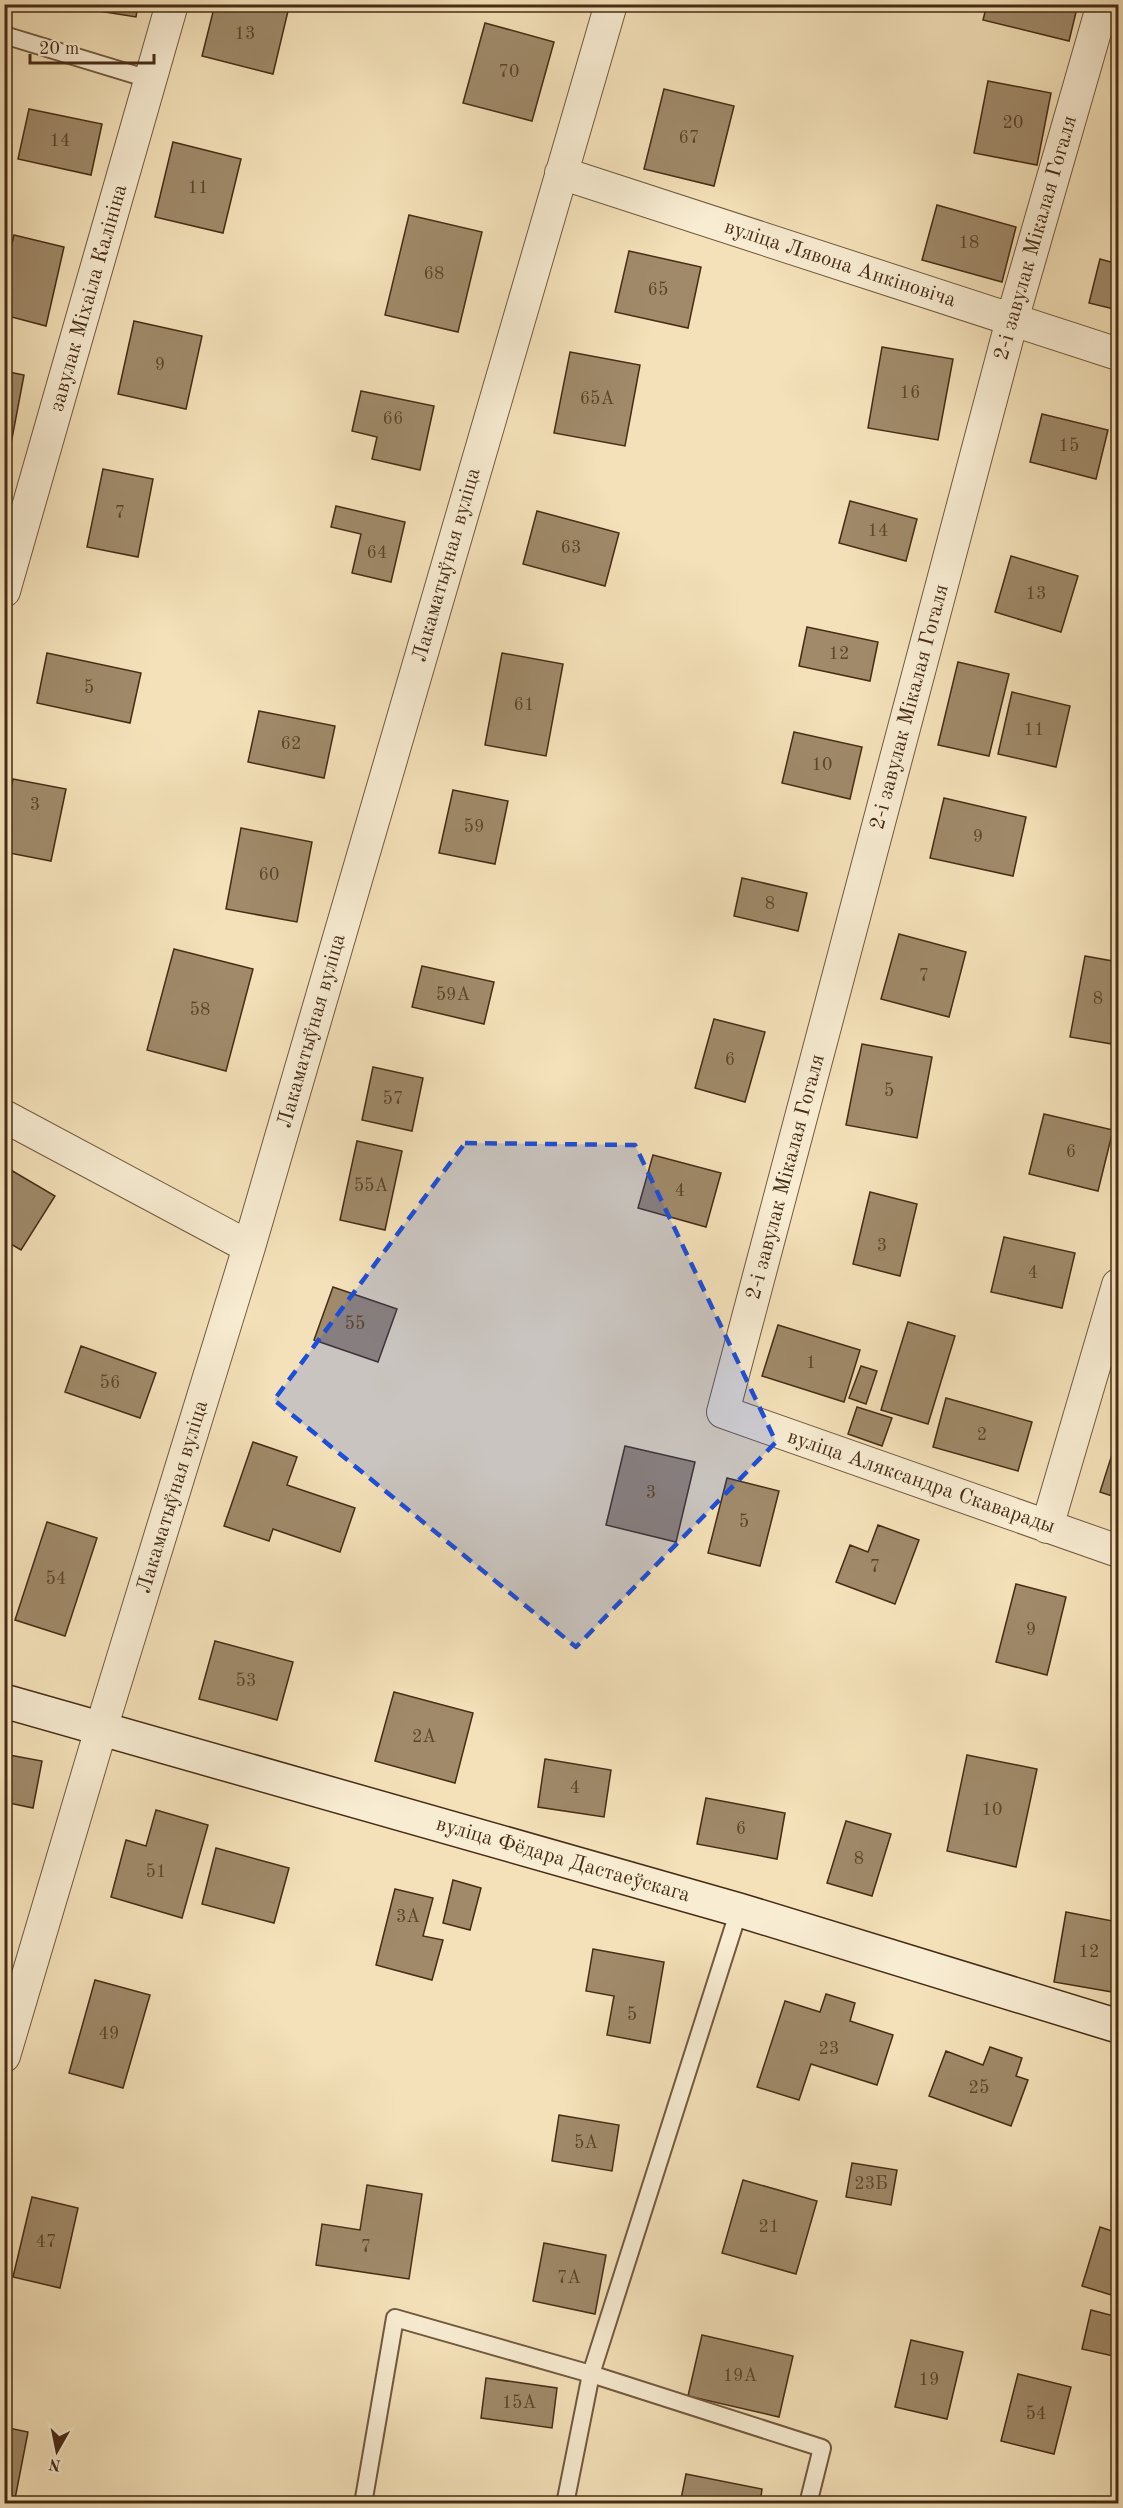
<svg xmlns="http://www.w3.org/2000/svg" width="1123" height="2508" font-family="'Old Standard TT',serif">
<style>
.building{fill:#a08a6a;stroke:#462c15;stroke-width:1.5}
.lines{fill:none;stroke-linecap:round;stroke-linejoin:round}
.lane-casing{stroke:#72593e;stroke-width:20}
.street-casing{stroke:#72593e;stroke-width:34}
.secondary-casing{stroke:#462c15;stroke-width:36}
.lane{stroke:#f8ecd2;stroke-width:16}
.street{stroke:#f8ecd2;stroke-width:32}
.secondary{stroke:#f8ecd2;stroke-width:33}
.marked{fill:#1d4ed8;fill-opacity:0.2;stroke:#1d4ed8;stroke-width:4.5;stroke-dasharray:12 8;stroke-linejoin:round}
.labels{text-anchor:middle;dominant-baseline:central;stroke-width:6;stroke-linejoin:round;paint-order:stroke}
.number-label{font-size:18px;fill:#5c442a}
.street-label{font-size:21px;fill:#462c15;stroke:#f8ecd2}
</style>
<rect width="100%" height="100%" fill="#f4e1b9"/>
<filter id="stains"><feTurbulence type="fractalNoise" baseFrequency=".00333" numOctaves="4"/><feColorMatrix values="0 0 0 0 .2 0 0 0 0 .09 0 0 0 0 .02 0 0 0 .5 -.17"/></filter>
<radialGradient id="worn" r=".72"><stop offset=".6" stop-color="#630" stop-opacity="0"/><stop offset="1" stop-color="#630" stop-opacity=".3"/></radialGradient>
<path class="building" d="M74,4h64l-2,13 -62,-10z
M215,4h45l28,7 -15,63 -71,-18z
M987,4h91l-9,37 -86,-21z
M485,23l69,19 -22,79 -69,-18z
M988,81l63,12 -14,72 -63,-12z
M664,89l70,17 -20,80 -70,-17z
M29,109l73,15 -11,51 -73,-16z
M173,142l68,17 -18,74 -68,-16z
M937,205l79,22 -14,55 -80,-22z
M409,215l73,17 -24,100 -73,-17z
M14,235l50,12 -18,79 -42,-11v-38z
M629,251l72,16 -13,61 -73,-16z
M1100,259l18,5v46l-29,-7z
M134,321l68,15 -16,73 -68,-15z
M882,347l71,12 -15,81 -70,-12z
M570,352l70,13 -15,81 -71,-13z
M4,371l20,4 -13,69 -7,-1z
M361,391l73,15 -14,64 -48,-11 5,-22 -25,-6z
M1042,414l66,16 -12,49 -66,-17z
M103,469l50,10 -15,78 -51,-10z
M850,501l67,18 -11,42 -67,-18z
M336,506l69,16 -14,60 -39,-9 9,-39 -30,-7z
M537,511l82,22 -14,53 -82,-22z
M1011,556l67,20 -17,56 -66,-20z
M807,627l71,15 -8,39 -71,-15z
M47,653l94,20 -11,50 -93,-20z
M502,653l61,11 -17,92 -61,-11z
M958,662l51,12 -20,82 -51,-11z
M1012,692l58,14 -14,61 -58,-13z
M259,711l76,15 -11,52 -76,-16z
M794,732l68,15 -12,52 -68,-16z
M13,779l53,10 -15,72 -47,-9v-31z
M453,790l55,11 -13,63 -56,-11z
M944,798l82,19 -13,59 -83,-18z
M241,828l71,14 -15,80 -71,-13z
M742,878l65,15 -9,38 -64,-15z
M899,934l67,18 -17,65 -68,-18z
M174,949l79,20 -27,102 -79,-21z
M1085,956l33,6v83l-48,-8z
M422,966l72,16 -10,42 -72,-17z
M714,1019l51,13 -20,70 -50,-14z
M862,1044l70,13 -15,81 -71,-13z
M373,1067l50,11 -11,53 -50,-11z
M1044,1114l69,16 -15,61 -69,-17z
M357,1141l45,10 -17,79 -45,-10z
M653,1155l68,18 -15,54 -68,-19z
M4,1166l51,30 -34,54 -17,-10z
M870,1192l47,12 -17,72 -47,-12z
M1004,1237l71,16 -13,55 -71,-16z
M333,1287l64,22 -19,53 -64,-22z
M908,1322l47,14 -27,88 -47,-14z
M778,1325l82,25 -16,52 -82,-26z
M81,1346l75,27 -16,45 -75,-26z
M861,1366l16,5 -11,33 -17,-6z
M946,1398l86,24 -14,49 -85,-24z
M857,1407l35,11 -10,28 -34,-12z
M253,1442l44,15 -10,28 68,23 -15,44 -67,-23 -4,12 -45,-15z
M1116,1442l2,1v55l-18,-6z
M625,1446l70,16 -19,80 -70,-17z
M727,1478l52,13 -19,75 -52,-13z
M47,1522l50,16 -32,98 -50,-16z
M878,1525l41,15 -24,64 -59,-22 14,-37 18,7z
M1016,1584l50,13 -19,78 -51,-13z
M215,1641l78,21 -16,58 -78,-21z
M1118,1678v23l-5,-1z
M394,1692l79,21 -18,70 -80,-22z
M4,1754l38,7 -9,47 -29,-6z
M967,1755l70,14 -21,98 -69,-16z
M545,1759l66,11 -7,47 -66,-10z
M706,1798l79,15 -8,46 -80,-15z
M156,1810l52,15 -26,93 -71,-21 15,-57 20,6z
M846,1821l45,13 -19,62 -45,-13z
M216,1848l73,20 -15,55 -72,-19z
M453,1880l28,8 -11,42 -27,-7z
M395,1889l38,9 -10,38 20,4 -11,40 -56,-15z
M1066,1912l52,10v71l-64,-11z
M593,1949l71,13 -14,81 -43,-8 7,-39 -28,-5z
M95,1980l55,15 -27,93 -54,-15z
M826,1994l29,9 -5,18 43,14 -16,50 -66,-21 -12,36 -42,-13 28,-86 35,11z
M990,2047l32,11 -6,18 12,4 -17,46 -82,-30 17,-45 37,14z
M559,2115l60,10 -7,46 -60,-10z
M852,2163l45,7 -6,35 -45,-8z
M743,2180l74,21 -21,73 -74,-21z
M367,2185l55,9 -13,85 -93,-14 6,-41 38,6z
M32,2197l46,11 -18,80 -47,-11z
M1100,2227l18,6v64l-36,-11z
M544,2243l62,12 -11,59 -62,-13z
M1091,2310l27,7v40l-36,-8z
M702,2335l91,21 -14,61 -91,-21z
M911,2340l52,12 -16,67 -52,-12z
M1018,2374l53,13 -17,67 -53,-13z
M486,2378l71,10 -5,40 -71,-10z
M4,2427l24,5 -14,72h-10z
M686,2474l76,15 -2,15h-80z"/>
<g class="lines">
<g class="lane-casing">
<path id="lane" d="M4,35l148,45
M363,2504l32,-186 196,56 231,74 -14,56
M565,2504l26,-130 148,-464"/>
</g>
<g class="street-casing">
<path id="street" d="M1103,4l-91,316 -289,1092 395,139
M561,173l557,181
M4,591l168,-587
M4,1116l245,131
M1047,1527l71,-242
M4,2056l97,-327 148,-482 362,-1243"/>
</g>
<g class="secondary-casing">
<path id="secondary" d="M4,1701l735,209 379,116"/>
</g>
<use href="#lane" class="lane"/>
<use href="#street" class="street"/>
<use href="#secondary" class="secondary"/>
</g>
<path class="marked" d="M465,1143l170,2 141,297 -200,205 -302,-247z"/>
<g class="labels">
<g class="number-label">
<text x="245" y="34">13</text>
<text x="509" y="72">70</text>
<text x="1013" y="123">20</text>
<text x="689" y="138">67</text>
<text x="60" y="141">14</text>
<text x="198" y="188">11</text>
<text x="969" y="243">18</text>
<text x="434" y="274">68</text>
<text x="658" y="290">65</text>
<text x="160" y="365">9</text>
<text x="910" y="393">16</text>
<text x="597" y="399">65А</text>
<text x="393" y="419">66</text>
<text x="1069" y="446">15</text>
<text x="120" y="513">7</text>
<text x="878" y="531">14</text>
<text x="571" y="548">63</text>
<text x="377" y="553">64</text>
<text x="1036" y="594">13</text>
<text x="839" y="654">12</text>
<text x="89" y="688">5</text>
<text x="524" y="705">61</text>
<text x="1034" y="730">11</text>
<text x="291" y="744">62</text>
<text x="822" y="765">10</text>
<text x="35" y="805">3</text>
<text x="474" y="827">59</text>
<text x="978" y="837">9</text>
<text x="269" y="875">60</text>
<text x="770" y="904">8</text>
<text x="924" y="976">7</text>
<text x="453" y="995">59А</text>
<text x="1098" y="999">8</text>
<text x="200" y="1010">58</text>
<text x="730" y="1060">6</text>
<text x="889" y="1091">5</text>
<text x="393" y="1099">57</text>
<text x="1071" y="1152">6</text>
<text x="371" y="1186">55А</text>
<text x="680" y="1191">4</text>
<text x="882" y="1246">3</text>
<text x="1033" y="1273">4</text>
<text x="355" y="1324">55</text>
<text x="811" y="1363">1</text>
<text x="110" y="1383">56</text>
<text x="982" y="1435">2</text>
<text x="651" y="1493">3</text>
<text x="744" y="1522">5</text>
<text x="875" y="1567">7</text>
<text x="56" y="1579">54</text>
<text x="1031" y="1630">9</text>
<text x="246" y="1681">53</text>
<text x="424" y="1737">2А</text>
<text x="575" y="1788">4</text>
<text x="992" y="1810">10</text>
<text x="741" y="1829">6</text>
<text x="859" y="1859">8</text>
<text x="156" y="1872">51</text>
<text x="408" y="1917">3А</text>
<text x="1089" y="1952">12</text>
<text x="632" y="2015">5</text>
<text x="109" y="2034">49</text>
<text x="829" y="2049">23</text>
<text x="979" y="2088">25</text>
<text x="586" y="2143">5А</text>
<text x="871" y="2184">23Б</text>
<text x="769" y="2227">21</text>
<text x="46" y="2242">47</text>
<text x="366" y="2247">7</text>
<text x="569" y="2278">7А</text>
<text x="740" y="2376">19А</text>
<text x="929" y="2380">19</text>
<text x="519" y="2403">15А</text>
<text x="1036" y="2414">54</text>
</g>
<g class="street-label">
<text transform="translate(1036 238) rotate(-74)">2-і завулак Мікалая Гогаля</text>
<text transform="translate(840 264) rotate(18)">вуліца Лявона Анкіновіча</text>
<text transform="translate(89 298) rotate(-74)">завулак Міхаіла Калініна</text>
<text transform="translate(447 565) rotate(-74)">Лакаматыўная вуліца</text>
<text transform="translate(910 707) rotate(-75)">2-і завулак Мікалая Гогаля</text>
<text transform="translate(312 1031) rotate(-74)">Лакаматыўная вуліца</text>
<text transform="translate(786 1177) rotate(-75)">2-і завулак Мікалая Гогаля</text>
<text transform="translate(921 1482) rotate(19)">вуліца Аляксандра Скаварады</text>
<text transform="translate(173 1497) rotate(-73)">Лакаматыўная вуліца</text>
<text transform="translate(563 1860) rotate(16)">вуліца Фёдара Дастаеўскага</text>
</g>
</g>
<rect width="1123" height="2508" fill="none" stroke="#f4e1b9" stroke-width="24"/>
<rect x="6" y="6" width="1111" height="2496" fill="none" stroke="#462c15" stroke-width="3"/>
<rect x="12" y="12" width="1099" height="2484" fill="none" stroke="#462c15" stroke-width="1.5"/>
<g transform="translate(57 2451) rotate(189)" stroke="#f8ecd2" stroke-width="4.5" paint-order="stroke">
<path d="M0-4.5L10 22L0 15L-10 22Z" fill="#462c15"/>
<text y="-9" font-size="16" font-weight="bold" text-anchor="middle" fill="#462c15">N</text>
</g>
<path d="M30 54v9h124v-9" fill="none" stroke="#462c15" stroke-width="3"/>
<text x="39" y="54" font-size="18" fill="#462c15" stroke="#f8ecd2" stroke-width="4.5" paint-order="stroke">20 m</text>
<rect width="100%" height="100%" filter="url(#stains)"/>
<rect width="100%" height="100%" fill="url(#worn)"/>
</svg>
